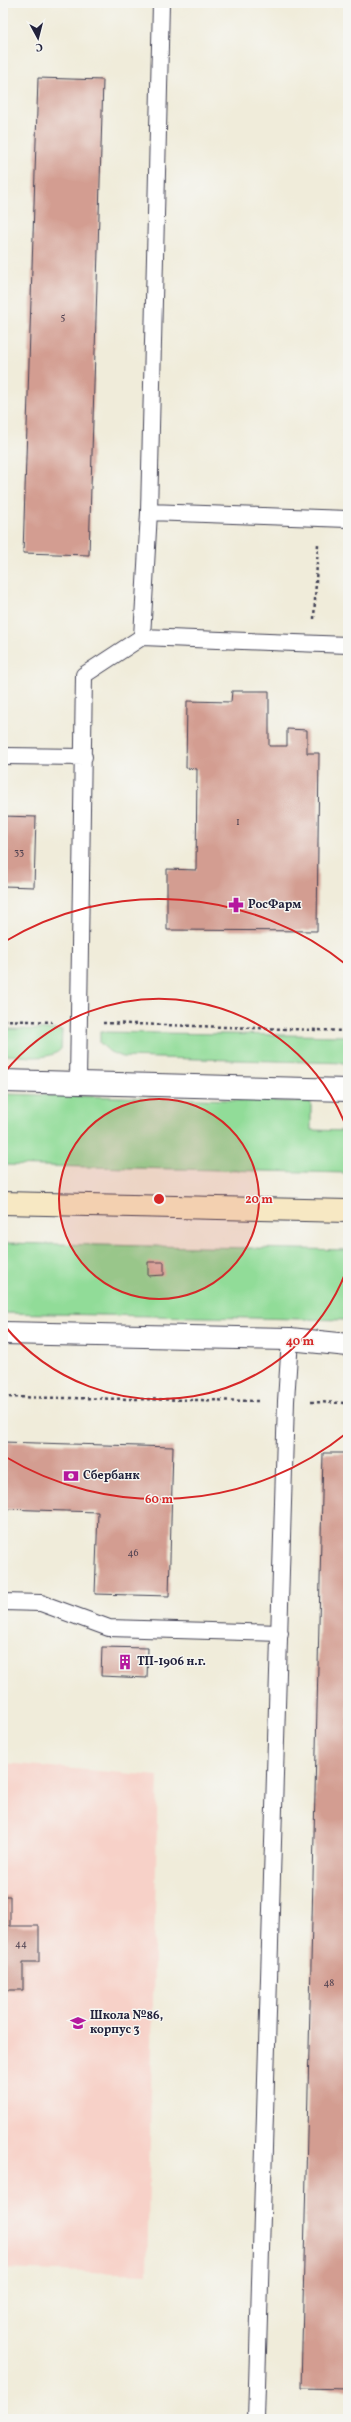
<svg xmlns="http://www.w3.org/2000/svg" width="351" height="2422" font-family="Vollkorn,serif">
<style>
.built{fill:#f7d1c8}
.green{fill:#91dc98;stroke:#5a7f6a}
.building{fill:#d39d91}
.lines{fill:none;stroke-linecap:round;stroke-linejoin:round}
.lane-casing{stroke:#414053;stroke-width:18}
.street-casing{stroke:#414053;stroke-width:24}
.secondary-casing{stroke:#414053;stroke-width:24}
.path{stroke:#414053;stroke-width:2.5;stroke-dasharray:3 3;stroke-linecap:butt}
.lane{stroke:#fff;stroke-width:16}
.street{stroke:#fff;stroke-width:22}
.secondary{stroke:#f7e8c3;stroke-width:22}
.ring{fill:none;stroke:#d62828;stroke-width:2}
.labels{text-anchor:middle;dominant-baseline:central;stroke-width:3;stroke-linejoin:round;paint-order:stroke}
.number-label{font-size:10px;fill:#4e4150}
.poi-label{font-size:12px;font-weight:bold;fill:#22223b;stroke:#f6f6f2;text-anchor:start}
.centre{fill:#d62828;stroke:#f6f6f2;stroke-width:2}
.ring-label{font-size:12px;text-anchor:middle;font-weight:bold;fill:#d62828;stroke:#f6f6f2;stroke-width:3;stroke-linejoin:round;paint-order:stroke}
</style>
<rect width="100%" height="100%" fill="#f6f6f2"/>
<filter id="ink" filterUnits="userSpaceOnUse"><feTurbulence type="fractalNoise" baseFrequency=".025" numOctaves="2"/><feDisplacementMap in="SourceGraphic" scale="8" xChannelSelector="R" yChannelSelector="G"/><feConvolveMatrix kernelMatrix="1 2 1 2 8 2 1 2 1" color-interpolation-filters="sRGB"/></filter>
<filter id="wash" filterUnits="userSpaceOnUse"><feTurbulence type="fractalNoise" baseFrequency=".012" numOctaves="4" result="noise"/><feDisplacementMap in="SourceGraphic" scale="16" xChannelSelector="R" yChannelSelector="G"/><feGaussianBlur stdDeviation="0.9" result="paint"/><feColorMatrix in="noise" values="0 0 0 0 0 0 0 0 0 0 0 0 0 0 0 0 0 1.4 0 .05"/><feComposite in="paint" operator="in"/></filter>
<g filter="url(#wash)">
<rect width="100%" height="100%" fill="#f0ecda"/>
<path class="built" d="M3,1763l155,13 -11,498 -144,-5z"/>
<path class="green" d="M3,1029l59,1 -1,19c-12,13 -41,6 -58,6z
M100,1032l248,4v27l-225,-6 -13,-5 -10,-9z
M3,1094l308,8v28l37,1v42l-345,-8z
M3,1243l345,7v70l-345,-7z"/>
<g id="blocks">
<path class="building" d="M38,78l65,2 -14,475 -66,-2z
M232,691h37v55h18v-17l20,1v23h12l-2,178 -150,-1v-61l29,1 1,-101 -11,-1 1,-67 44,1z
M3,816l33,1 -2,70 -31,-1z
M148,1262h16v13l-16,1z
M3,1442l170,5 -4,149 -74,-2 3,-82 -95,-3z
M323,1453h25v936l-47,-1z
M102,1647l46,1 -1,30 -46,-2z
M3,1896h7v30h29v36h-16v28h-20z"/>
</g>
</g>
<g filter="url(#ink)">
<use href="#blocks" fill-opacity="0" stroke="#414053" stroke-width="1"/>
<g class="lines">
<g class="lane-casing">
<path id="lane" d="M161,3l-12,509 -7,125 206,8
M149,512l199,7
M3,756l81,1
M78,1082l6,-407 58,-38
M3,1602l38,1 68,25 171,5
M256,2419l30,-1018 4,-62"/>
</g>
<g class="street-casing">
<path id="street" d="M3,1081l345,9
M3,1333l287,6 58,6"/>
</g>
<g class="secondary-casing">
<path id="secondary" d="M3,1203l345,8"/>
</g>
<path class="path" d="M314,619l4,-75
M3,1020l49,2
M103,1023l245,8
M3,1397l257,4
M311,1402l37,1"/>
<use href="#lane" class="lane"/>
<use href="#street" class="street"/>
<use href="#secondary" class="secondary"/>
</g>
</g>
<circle cx="159" cy="1199" r="100" fill="#d62828" fill-opacity=".12"/>
<g class="ring">
<circle cx="159" cy="1199" r="100"/>
<path d="M348 1266A200 200 0 0 1 4 1325M4 1073A200 200 0 0 1 348 1132"/>
<path d="M348 1432A300 300 0 0 1 4 1456M4 942A300 300 0 0 1 348 966"/>
</g>
<defs>
<g id="pharmacy-bare" transform="scale(1.2)"><path d="M-2-6h4v4h4v4h-4v4h-4v-4h-4v-4h4Z" fill="#b5179e" stroke="#f6f6f2" stroke-width="2.5" paint-order="stroke"/></g>
<g id="bank-bare" transform="scale(1.2)"><path d="M-6-4H6V4H-6ZM0-2.3a2.3 2.3 0 1 0 0 4.6a2.3 2.3 0 1 0 0-4.6Z" fill="#b5179e" stroke="#f6f6f2" stroke-width="2.5" paint-order="stroke"/></g>
<g id="building-bare" transform="scale(1.2)"><path d="M-4-6H4V6H1V3H-1V6H-4ZM-2.5-4.3h1.7v1.8h-1.7ZM.8-4.3h1.7v1.8H.8ZM-2.5-1h1.7V.8h-1.7ZM.8-1h1.7V.8H.8Z" fill="#b5179e" stroke="#f6f6f2" stroke-width="2.5" paint-order="stroke"/></g>
<g id="school-bare" transform="scale(1.2)"><path d="M0-5L7-2L0 1L-7-2ZM-4 1L0 2.5L4 1V4Q0 6-4 4Z" fill="#b5179e" stroke="#f6f6f2" stroke-width="2.5" paint-order="stroke"/></g>
</defs>
<g fill-rule="evenodd">
<use href="#pharmacy-bare" x="236" y="905"/>
<use href="#bank-bare" x="71" y="1476"/>
<use href="#building-bare" x="125" y="1662"/>
<use href="#school-bare" x="78" y="2023"/>
</g>
<g class="labels">
<g class="number-label">
<text x="63" y="317">5</text>
<text x="238" y="822">1</text>
<text x="19" y="852">33</text>
<text x="133" y="1553">46</text>
<text x="21" y="1944">44</text>
<text x="329" y="1983">48</text>
</g>
<g class="poi-label">
<text x="248" y="905">РосФарм</text>
<text x="83" y="1476">Сбербанк</text>
<text x="137" y="1662">ТП-1906 н.г.</text>
<text x="90" y="2016">Школа №86,<tspan x="90" dy="14">корпус 3</tspan></text>
</g>
</g>
<circle cx="159" cy="1199" r="6" class="centre"/>
<g class="ring-label">
<text x="259" y="1203">20 m</text>
<text x="300" y="1345">40 m</text>
<text x="159" y="1503">60 m</text>
</g>
<rect width="351" height="2422" fill="none" stroke="#f6f6f2" stroke-width="16"/>
<g transform="translate(38 38) rotate(173)" stroke="#f6f6f2" stroke-width="3" paint-order="stroke">
<path d="M0-3L7 15L0 10L-7 15Z" fill="#22223b"/>
<text y="-6" font-size="11" font-weight="bold" text-anchor="middle" fill="#22223b">С</text>
</g>
</svg>
